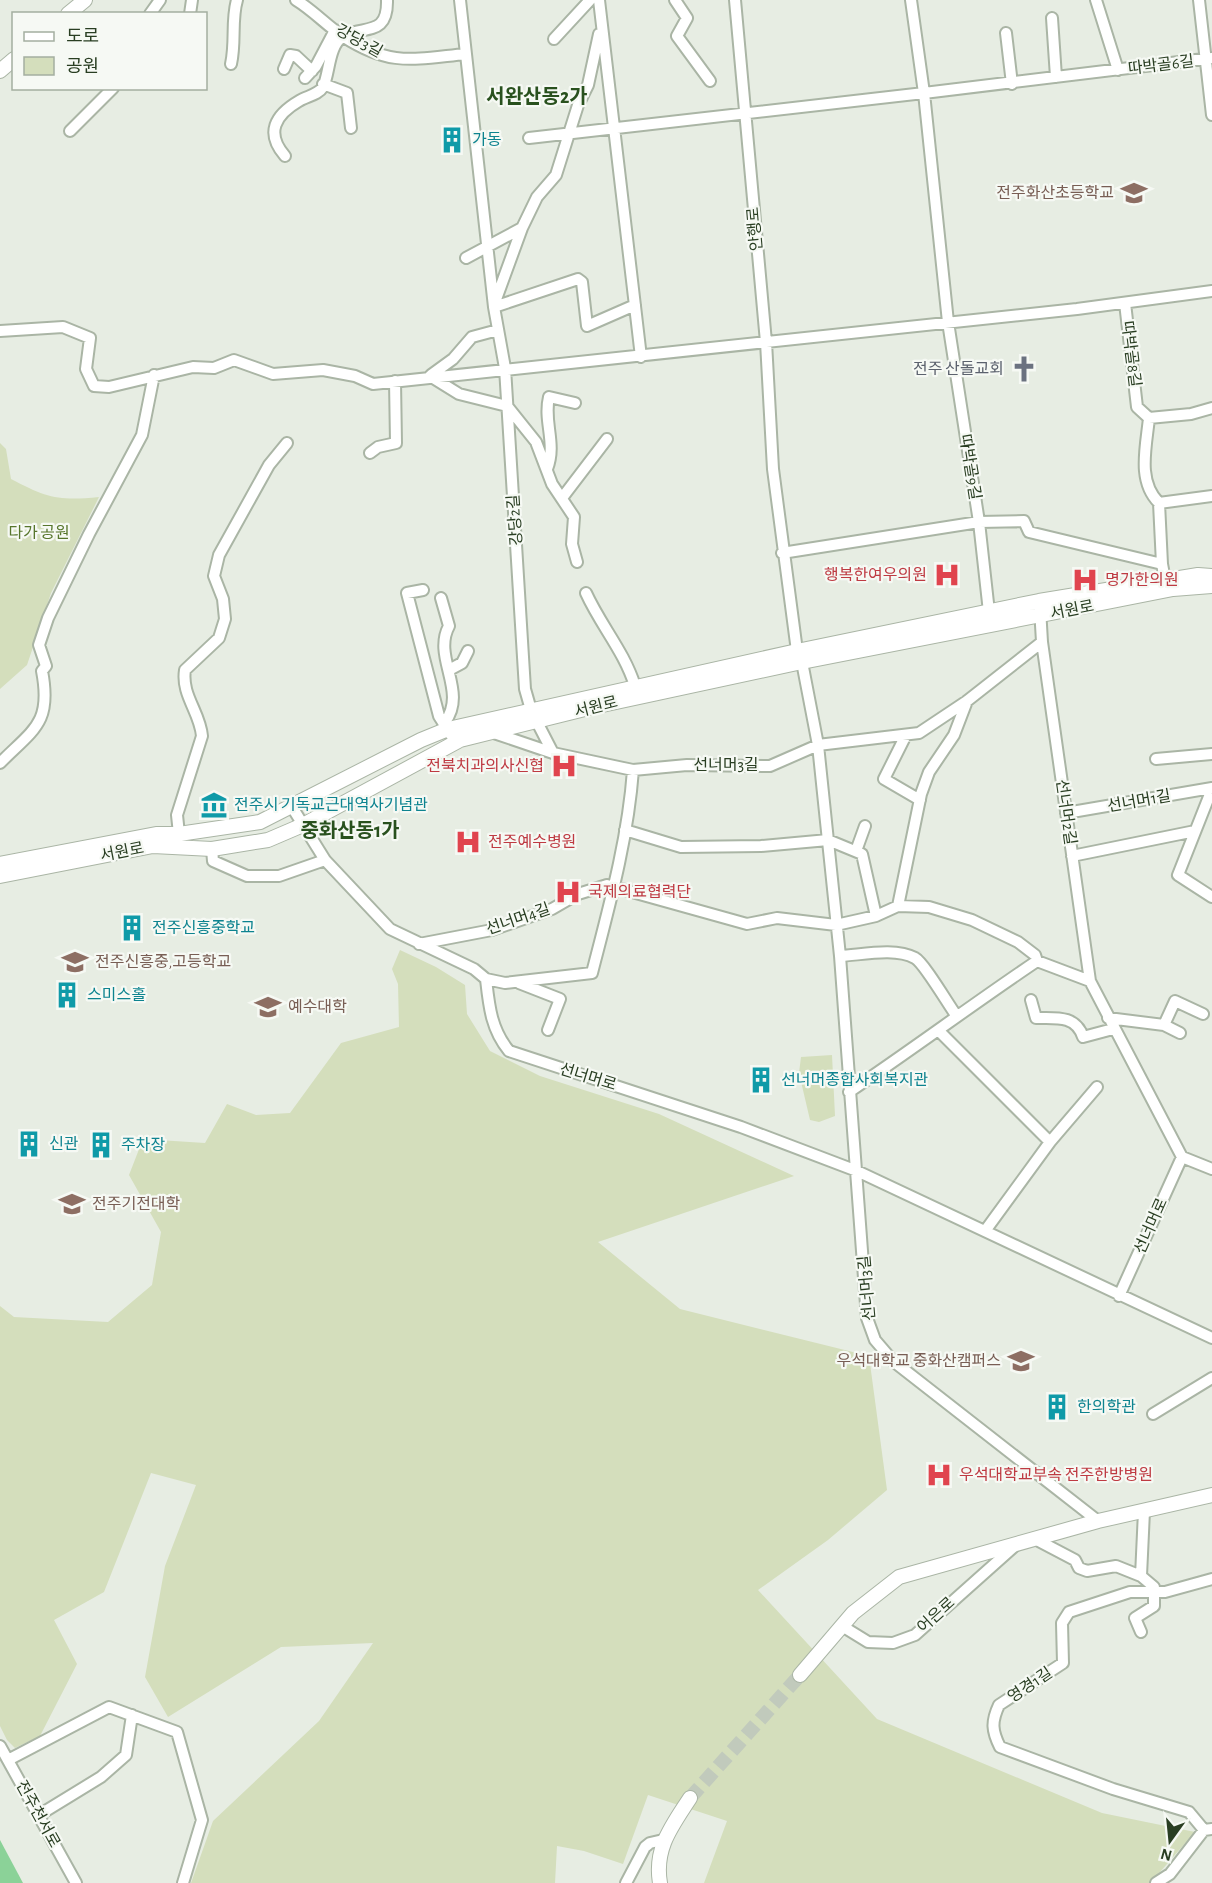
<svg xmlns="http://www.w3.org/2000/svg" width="1212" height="1883" font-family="'Alegreya Sans','Noto Sans KR',sans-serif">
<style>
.green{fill:#d4debc}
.water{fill:#8bd298}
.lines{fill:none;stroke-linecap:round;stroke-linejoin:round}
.tertiary-tunnel{stroke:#c1cabc;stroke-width:14;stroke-dasharray:14 7;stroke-linecap:butt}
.minor-casing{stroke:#aab5a5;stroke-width:14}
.tertiary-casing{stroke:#aab5a5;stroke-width:16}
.minor{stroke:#fff;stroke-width:10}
.tertiary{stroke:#fff;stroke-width:14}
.labels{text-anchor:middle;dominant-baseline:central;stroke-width:4.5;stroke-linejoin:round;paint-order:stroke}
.street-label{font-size:16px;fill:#293e22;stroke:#f6f9f4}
.culture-label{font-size:16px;fill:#0d838f;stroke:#f6f9f4;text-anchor:start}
.education-label{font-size:16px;fill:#785e54;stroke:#f6f9f4;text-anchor:start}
.worship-label{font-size:16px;fill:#5b616d;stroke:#f6f9f4;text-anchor:end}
.park-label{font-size:16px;fill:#57762c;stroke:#f6f9f4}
.health-label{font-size:16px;fill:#be3a42;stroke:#f6f9f4;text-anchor:start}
.quarter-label{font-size:20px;font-weight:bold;fill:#29511e;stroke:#f6f9f4}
</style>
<rect width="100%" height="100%" fill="#e7ede3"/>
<path class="green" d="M0,443l6,6 5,30c36,19 48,22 88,18l-48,96 -24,72 -27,24z
M400,950l36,17 29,18 2,29 23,37 50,25 119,38 135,62 -196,66 82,67 189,47 18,134 -59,50 -70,50 119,129 225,94 93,19 -42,48v3h-449l23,-62 -79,-26 -25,69 -39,-13 -27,-5 -2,37h-364l22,-62 106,-100 54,-78 -92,4 -113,70 -23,-40 20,-111 31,-81 -45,-12 -47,119 -50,28 23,44 -37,72 -25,12 -8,-8 -7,-14v-420l14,11 94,5 44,-37 9,-53 -32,-57 14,-36 62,4 22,-39 29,11 34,-2 51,-70 58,-16 -1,-43 -6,-15z
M832,1055l3,61 -16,6 -9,-2 -11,-47 2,-16z"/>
<path class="water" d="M0,1840l23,43h-23z"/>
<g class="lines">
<path class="tertiary-tunnel" d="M690,1798l110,-123"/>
<g class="minor-casing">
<path id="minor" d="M296,0c18,11 31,26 48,37 47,30 70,22 122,17
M460,0l34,307 11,61 20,321 6,21
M599,0l42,357
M675,0l12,18 -10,18 33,45
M735,0l31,342 7,127 24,182 5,11 16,83 22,211 27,362 8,22 18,21 205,160
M1096,0l22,70
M1199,0l13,115
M150,14l10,-14
M190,14l2,-14
M1052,18l4,59
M1006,33l6,51
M554,39l36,-39
M231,64c5,-22 0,-44 6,-64
M284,69l6,-14 6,1 16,15
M305,78l11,-12 19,-36
M323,84l24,9 4,35
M70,131l43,-43
M529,138l395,-45 -13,-93
M285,156c-20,-23 -10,-41 14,-55 8,-5 19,-6 24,-14 7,-14 5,-42 21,-51 20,-11 44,1 43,-36
M466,258l56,-30
M495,302l27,-74 15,-31 19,-22 22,-70 10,-20 11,-51
M1125,303l12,104 12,11c-3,30 -12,63 10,85
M494,307l84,-28 4,3 5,44 48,-21
M0,331l63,-4 27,11 -4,31 8,17 15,1 84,-20 21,1 20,-8 39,14 50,-4 32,6 18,8 704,-75 135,-18
M431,375l22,-16 19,-22 26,-7
M430,376l29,18 48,12
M508,407l28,35 16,42 22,33 -2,27 5,18
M1149,418l42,-4 21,-6
M370,453l8,-6 18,-4 -1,-62
M547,469c10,-26 -4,-47 2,-72l26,6
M562,498l45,-59
M782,553l197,-31 45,-1 5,11 133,32 3,16
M1162,564l-3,-61 53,-7
M423,590l-16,3 32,123 12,19
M586,593c15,33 38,58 49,93
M441,598l8,28c-17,31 19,65 -4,96
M1040,608l2,34 48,339 92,176 30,12
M989,612l-10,-90 -31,-200 -24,-229 288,-35
M449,670l13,-7 6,-12
M537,722l16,31
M493,730l1,3 59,20 80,17 54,-5 83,1 48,-21 101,-12 48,-32 75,-59
M906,735l-22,44 36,21
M1156,759l56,-5
M0,763c34,-34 52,-40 42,-92l4,-5 -7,-21 9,-27 41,-84 53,-99 12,-60
M1212,789l-34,86 34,22
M292,807l33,53 65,69 84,40 12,10c3,27 5,50 23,72l232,76 116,44 355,167
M1066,813l146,-25
M625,830l56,17 80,-1 67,-6 34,14 14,62
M179,834l-2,-19 25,-79c-2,-24 -21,-41 -17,-66l34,-32 6,-19 -2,-20 -9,-23 5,-21 50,-90 18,-22
M212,849l1,12 34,15h32l46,-16
M856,851l9,-25
M1072,856l123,-25
M898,906l23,-112 8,-22 25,-37 13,-34
M419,944l73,-14 60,-21 26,-15 29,-9 140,39 30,-6 59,7 40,-9 22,-10 31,1 43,13 46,22 17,13 2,6
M840,956c21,-1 55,-9 75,2 9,5 33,46 41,57
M486,979l19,4 87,-10c17,-66 36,-134 41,-203
M519,983l41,16 -12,31
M1031,1000l5,18c20,0 40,-3 47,19l30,-8
M1108,1018l56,7 16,8
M1164,1025l11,-24 28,13
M939,1031l111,111
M849,1092c64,-43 124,-88 188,-131l53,20
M985,1231l65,-89 47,-55
M1119,1296l63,-139
M1153,1414l59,-36
M1035,1539l40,21 4,8 8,3 29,-5 25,10
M1212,1579l-47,13h-35l-61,20 -7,11 1,40 -64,42c-8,17 -7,26 1,42l113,42 76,23 15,18 8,-1
M842,1626l26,16 25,1 22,-8 102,-91
M1141,1632l-6,-14 19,-12v-19l-13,-11 3,-65
M0,1746l76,137
M8,1760l101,-53 68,25 25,88 -19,63
M39,1815l62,-38 25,-22 6,-40
M626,1883l19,-36 5,-4 13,-3
M1156,1883l14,-9 34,-44"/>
</g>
<g class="tertiary-casing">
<path id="tertiary" d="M68,14l17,-14
M0,71l14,-12
M0,864l156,-30h23l81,-12 161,-82 27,-11 349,-78 242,-50 159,-26 14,1
M0,876l153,-30 59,3 56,-9 35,-15 157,-85 133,-33 209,-45 371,-73 39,-3
M800,1675l53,-62 46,-36 199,-56 114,-26
M660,1883c-6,-35 12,-57 30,-85"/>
</g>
<use href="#minor" class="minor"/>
<use href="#tertiary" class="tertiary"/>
</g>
<defs>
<g id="building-bare" transform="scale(2.07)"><path d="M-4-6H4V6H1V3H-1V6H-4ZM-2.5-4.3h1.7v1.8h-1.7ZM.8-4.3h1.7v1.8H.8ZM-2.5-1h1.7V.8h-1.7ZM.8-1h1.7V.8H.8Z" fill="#0f9aa8" stroke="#f6f9f4" stroke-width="2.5" paint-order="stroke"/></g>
<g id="school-bare" transform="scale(2.07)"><path d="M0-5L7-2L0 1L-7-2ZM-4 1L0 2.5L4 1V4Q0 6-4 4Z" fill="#8d6e63" stroke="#f6f9f4" stroke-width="2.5" paint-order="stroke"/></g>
<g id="church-bare" transform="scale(2.07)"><path d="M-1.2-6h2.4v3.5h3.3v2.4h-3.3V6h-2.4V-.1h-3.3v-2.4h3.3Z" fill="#6b7280" stroke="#f6f9f4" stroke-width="2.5" paint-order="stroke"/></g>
<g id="hospital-bare" transform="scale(2.07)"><path d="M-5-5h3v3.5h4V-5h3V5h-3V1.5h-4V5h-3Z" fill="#e0444e" stroke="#f6f9f4" stroke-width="2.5" paint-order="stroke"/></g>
<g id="museum-bare" transform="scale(2.07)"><path d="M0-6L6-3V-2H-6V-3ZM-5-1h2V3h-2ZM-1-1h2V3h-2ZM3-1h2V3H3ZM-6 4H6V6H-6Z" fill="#0f9aa8" stroke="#f6f9f4" stroke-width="2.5" paint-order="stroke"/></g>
<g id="university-bare" transform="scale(2.07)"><path d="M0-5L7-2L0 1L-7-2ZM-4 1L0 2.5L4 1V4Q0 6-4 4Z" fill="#8d6e63" stroke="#f6f9f4" stroke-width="2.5" paint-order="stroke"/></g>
</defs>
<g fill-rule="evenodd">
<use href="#building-bare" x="452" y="140"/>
<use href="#school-bare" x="1134" y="193"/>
<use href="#church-bare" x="1024" y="369"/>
<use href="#hospital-bare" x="947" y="575"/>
<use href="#hospital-bare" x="1085" y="580"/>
<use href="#hospital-bare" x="564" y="766"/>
<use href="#museum-bare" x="214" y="805"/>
<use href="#hospital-bare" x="468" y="842"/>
<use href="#hospital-bare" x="568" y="892"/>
<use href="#building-bare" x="132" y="928"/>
<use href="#school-bare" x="75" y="962"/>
<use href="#building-bare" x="67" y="995"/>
<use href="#university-bare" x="268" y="1007"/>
<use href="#building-bare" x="761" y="1080"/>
<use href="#building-bare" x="29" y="1144"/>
<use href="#building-bare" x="101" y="1145"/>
<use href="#university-bare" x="72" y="1204"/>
<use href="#university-bare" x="1021" y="1361"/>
<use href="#building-bare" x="1057" y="1407"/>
<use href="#hospital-bare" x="939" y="1475"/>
</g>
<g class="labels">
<g class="street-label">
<text transform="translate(359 41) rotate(29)">강당3길</text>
<text transform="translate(1161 65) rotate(-7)">따박골6길</text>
<text transform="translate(755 229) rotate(-95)">안행로</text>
<text transform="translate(1131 354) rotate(83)">따박골8길</text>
<text transform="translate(970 467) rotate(81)">따박골9길</text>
<text transform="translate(515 520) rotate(-94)">강당2길</text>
<text transform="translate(1072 610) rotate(-11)">서원로</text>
<text transform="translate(596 707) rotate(-14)">서원로</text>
<text x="726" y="765">선너머3길</text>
<text transform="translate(1139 801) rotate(-10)">선너머1길</text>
<text transform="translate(1066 812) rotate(82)">선너머2길</text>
<text transform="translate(122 852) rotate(-11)">서원로</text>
<text transform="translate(518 919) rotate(-19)">선너머4길</text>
<text transform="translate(588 1077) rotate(17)">선너머로</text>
<text transform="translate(1151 1226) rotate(-66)">선너머로</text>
<text transform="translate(867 1288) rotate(-95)">선너머3길</text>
<text transform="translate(936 1615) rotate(-42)">어은로</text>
<text transform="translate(1030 1685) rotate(-34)">영경1길</text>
<text transform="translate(38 1814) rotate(61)">전주천서로</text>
</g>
<g class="culture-label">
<text x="472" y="140">가동</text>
<text x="234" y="805">전주시 기독교근대역사기념관</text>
<text x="152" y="928">전주신흥중학교</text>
<text x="87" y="995">스미스홀</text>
<text x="781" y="1080">선너머종합사회복지관</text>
<text x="49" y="1144">신관</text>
<text x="121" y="1145">주차장</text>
<text x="1077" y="1407">한의학관</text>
</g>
<g class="education-label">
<text x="1114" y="193" text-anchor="end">전주화산초등학교</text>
<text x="95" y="962">전주신흥중,고등학교</text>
<text x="288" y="1007">예수대학</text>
<text x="92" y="1204">전주기전대학</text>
<text x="1001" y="1361" text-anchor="end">우석대학교 중화산캠퍼스</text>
</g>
<g class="worship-label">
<text x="1004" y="369">전주 산돌교회</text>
</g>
<g class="park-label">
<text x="39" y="533">다가 공원</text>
</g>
<g class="health-label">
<text x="927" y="575" text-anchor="end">행복한여우의원</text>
<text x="1105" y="580">명가한의원</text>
<text x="544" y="766" text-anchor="end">전북치과의사신협</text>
<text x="488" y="842">전주예수병원</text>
<text x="588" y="892">국제의료협력단</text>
<text x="959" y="1475">우석대학교부속 전주한방병원</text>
</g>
<g class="quarter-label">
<text x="537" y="97">서완산동2가</text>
<text x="350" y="831">중화산동1가</text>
</g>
</g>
<rect x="12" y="12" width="195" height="78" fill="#f6f9f4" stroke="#a4aea0" stroke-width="1.5"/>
<rect x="24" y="32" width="30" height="9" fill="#ffffff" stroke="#a4aea0" stroke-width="1.5"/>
<text x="66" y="42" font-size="18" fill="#293e22">도로</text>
<rect x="24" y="57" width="30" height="18" fill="#d4debc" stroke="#a4aea0" stroke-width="1.5"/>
<text x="66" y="72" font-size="18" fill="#293e22">공원</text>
<g transform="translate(1170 1841) rotate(195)" stroke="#f6f9f4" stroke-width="4.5" paint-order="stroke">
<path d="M0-4.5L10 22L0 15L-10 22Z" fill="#293e22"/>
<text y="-9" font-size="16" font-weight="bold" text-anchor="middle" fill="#293e22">N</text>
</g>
</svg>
